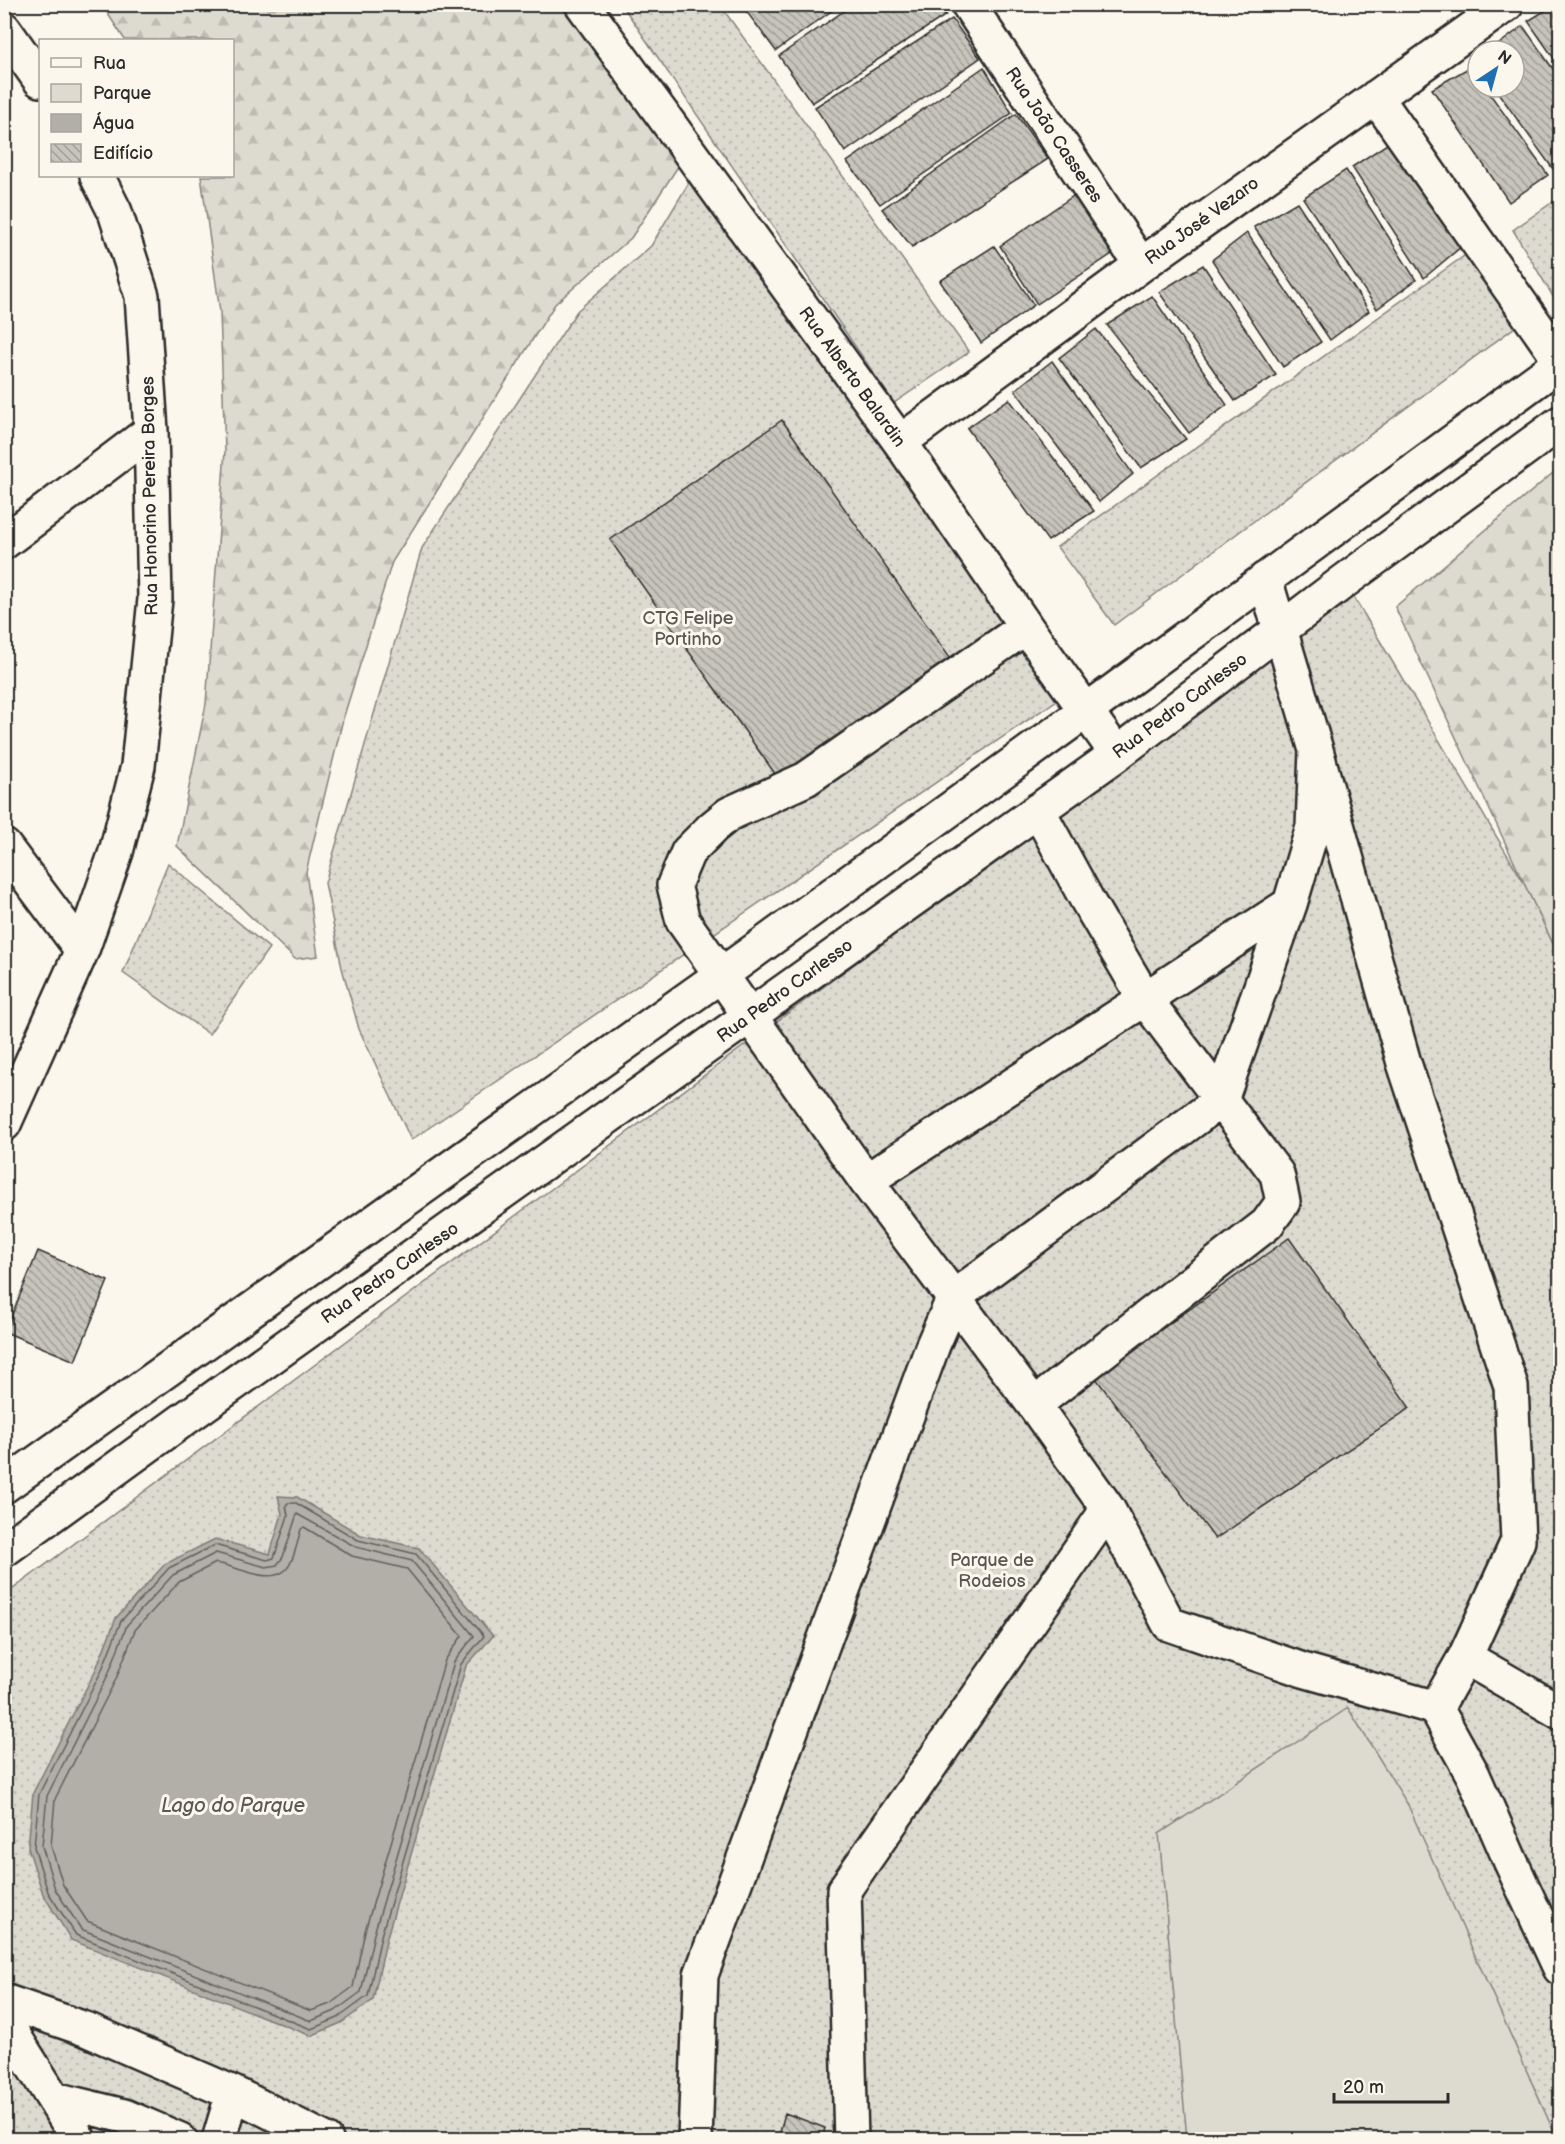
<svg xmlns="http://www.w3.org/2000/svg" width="1565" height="2144" font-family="'Balsamiq Sans',sans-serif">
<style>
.green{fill:url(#green-dots);stroke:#84827e;stroke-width:1.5}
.forest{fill:url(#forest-firs);stroke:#84827e;stroke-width:1.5}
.pitch{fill:#dddad0;stroke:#84827e;stroke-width:1.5}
.water{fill:#b1afa7;stroke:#7b7a75;stroke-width:1.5}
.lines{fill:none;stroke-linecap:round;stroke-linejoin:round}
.shore{stroke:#61605d;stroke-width:1.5}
.building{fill:url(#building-back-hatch);stroke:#2b2b2b;stroke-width:1.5}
.minor-casing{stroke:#2b2b2b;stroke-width:38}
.minor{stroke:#fbf7ec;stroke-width:33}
.labels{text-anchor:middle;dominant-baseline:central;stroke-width:6;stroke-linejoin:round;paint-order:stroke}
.street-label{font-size:18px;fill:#2b2b2b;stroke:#fbf7ec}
.park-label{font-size:18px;fill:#585754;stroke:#fbf7ec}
.water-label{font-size:20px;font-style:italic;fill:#5a5956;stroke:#fbf7ec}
</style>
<defs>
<pattern id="green-dots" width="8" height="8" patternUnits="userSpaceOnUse" patternTransform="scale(1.5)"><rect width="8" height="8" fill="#dddad0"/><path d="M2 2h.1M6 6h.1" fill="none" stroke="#bebbb3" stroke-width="1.8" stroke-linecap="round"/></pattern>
<pattern id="forest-firs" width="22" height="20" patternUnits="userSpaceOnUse" patternTransform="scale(1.5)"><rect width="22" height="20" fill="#dddad0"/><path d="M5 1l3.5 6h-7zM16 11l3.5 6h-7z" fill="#bebbb3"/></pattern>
<pattern id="building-back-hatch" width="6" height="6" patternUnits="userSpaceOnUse" patternTransform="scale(1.5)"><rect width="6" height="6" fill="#c7c4bc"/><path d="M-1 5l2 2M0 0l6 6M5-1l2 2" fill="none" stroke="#a29f99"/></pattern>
</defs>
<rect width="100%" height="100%" fill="#fbf7ec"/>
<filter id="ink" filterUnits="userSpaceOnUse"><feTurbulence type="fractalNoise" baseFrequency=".0167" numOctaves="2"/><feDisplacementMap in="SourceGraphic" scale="12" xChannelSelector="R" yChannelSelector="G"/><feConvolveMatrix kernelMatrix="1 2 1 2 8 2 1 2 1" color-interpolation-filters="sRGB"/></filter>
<g filter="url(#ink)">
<path class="green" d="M622,5h98l249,347 -75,51z
M694,174l369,522 -652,444 -52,-111 -17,-61 -17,-85 97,-335 155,-237 74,-65z
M1560,197v111l-47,-78z
M1471,251l52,70 -409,304 -57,-78z
M1352,594l171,287 37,77v1181l-1555,1v-545z
M168,863l101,85 -60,86 -86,-61z"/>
<path class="forest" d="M102,5h459l122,154 -52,79 -76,66 -163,258 -49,157 -37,153 12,84 -23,3 -118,-113 29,-142 19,-253 -5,-139 -19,-136h31v-136h-107z
M1560,467v491l-37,-77 -128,-274z"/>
<path class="pitch" d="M1348,1708l60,97 149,334h-370l-28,-305z"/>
<path class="water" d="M278,1496l19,1 64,38 58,13 74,88 -27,30 -79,271 -14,63 -32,23 -30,13 -240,-96 -28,-46 -15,-46 5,-55 63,-124 20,-51 49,-54 50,-25 55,15 12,-40z"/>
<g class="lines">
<path class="shore" d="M288,1503h8l62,37 58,14 68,82 -23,28 -80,272 -13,60 -30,22 -27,11 -235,-94 -28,-43 -14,-45 5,-53 62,-122 20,-51 48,-53 46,-23 52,15 7,-2 14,-42 -2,-11z
M297,1514l59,33 56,14 62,75 -20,26 -80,272 -13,58 -26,19 -24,10 -230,-92 -26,-40 -13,-43 5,-50 61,-121 19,-50 46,-50 43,-22 50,14 11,-2 6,-8z
M304,1527l48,29 55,13 55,67 -17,24 -80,271 -12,56 -23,17 -19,7 -224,-90 -24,-36 -12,-39 4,-47 61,-120 19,-49 44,-48 37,-19c22,3 62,28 75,-1 5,-11 7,-22 10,-33z"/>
</g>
<path class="building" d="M747,4h94l-65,47 -33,-44z
M854,4h85l7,11 -134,88 -33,-47z
M1556,4h4v63l-32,-46z
M952,19l28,39 -135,94 -30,-45z
M1523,26l37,53v85l-7,5 -59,-82h20v-36h-24z
M984,67l28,46 -132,91 -33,-42z
M1470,67l8,11v9h7l63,88 -39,27 -77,-113z
M1016,114l32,45 -136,88 -30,-38z
M1390,142l72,104 -38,32 -72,-111z
M1346,170l70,110 -39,29 -74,-111z
M1079,192l42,56 -84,56 -37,-58z
M1297,202l72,109 -39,29 -76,-113z
M1247,233l74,109 -38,25 -71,-107z
M994,246l40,59 -53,38 -41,-62z
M1203,265l73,110 -41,26 -76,-109z
M1152,296l75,109 -38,28 -82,-108z
M1096,329l90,110 -45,29 -82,-110z
M1052,361l81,113 -34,28 -84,-112z
M1009,399l85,112 -46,30 -81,-113z
M782,420l168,238 -172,120 -168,-238z
M1289,1238l121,170 -195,131 -120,-162z
M38,1251l70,30 -33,80 -70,-29z
M785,2113l40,15 -3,12h-44z"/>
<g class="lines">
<g class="minor-casing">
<path id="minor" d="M582,4l318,438 126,185 91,127
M968,4l173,261
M4,29l36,51
M1376,97l184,263
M900,442l241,-177 366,-261
M4,542l147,-111
M1265,579l51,171 88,313 107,323 7,155 -53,116 -29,51
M1026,627l-220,152 -77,35 -16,13 -25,25 -14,33 9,36 183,260 168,224 74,104 61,115 134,46 133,38 37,67 37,85 50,108
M4,846l78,104
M4,1124l78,-174 34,-98 22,-86 17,-167 -4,-168 -9,-135 -27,-84 -18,-36
M866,1181l424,-277
M1034,1405l233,-181 16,-22 -6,-28 -132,-175 -58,-99 -49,-90
M4,1486l717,-511 365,-264 474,-348
M4,1550l179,-130 934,-666 226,-172 217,-159
M1465,1657l95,55
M4,2001l84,29 145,63 93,47
M4,2020l75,120
M55,2099l69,17 56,24
M219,2140l14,-47
M695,2140l6,-165 232,-630 21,-48 267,-197 69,-196 23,-77 3,-77
M851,2140l-7,-250 264,-381"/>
</g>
<use href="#minor" class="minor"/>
</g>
</g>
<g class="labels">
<g class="street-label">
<text transform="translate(1054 135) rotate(56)">Rua João Casseres</text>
<text transform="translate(1202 221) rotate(-36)">Rua José Vezaro</text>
<text transform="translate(852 377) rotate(54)">Rua Alberto Balardin</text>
<text transform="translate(150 496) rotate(-91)">Rua Honorino Pereira Borges</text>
<text transform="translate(1180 706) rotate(-37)">Rua Pedro Carlesso</text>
<text transform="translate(785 991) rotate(-36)">Rua Pedro Carlesso</text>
<text transform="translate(390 1273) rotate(-35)">Rua Pedro Carlesso</text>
</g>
<g class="park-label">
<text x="688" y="618">CTG Felipe<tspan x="688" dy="21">Portinho</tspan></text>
<text x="992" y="1560">Parque de<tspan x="992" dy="21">Rodeios</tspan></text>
</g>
<g class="water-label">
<text x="233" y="1806">Lago do Parque</text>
</g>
</g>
<rect width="1565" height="2144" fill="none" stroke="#fbf7ec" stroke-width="24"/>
<rect x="12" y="12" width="1541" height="2120" fill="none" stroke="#2b2b2b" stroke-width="2" filter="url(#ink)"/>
<rect x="39" y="39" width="195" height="138" fill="#fbf7ec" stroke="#a8a59f" stroke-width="1.5"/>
<rect x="51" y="58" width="30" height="9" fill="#fbf7ec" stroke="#a8a59f" stroke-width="1.5"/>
<text x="93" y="69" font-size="18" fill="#2b2b2b">Rua</text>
<rect x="51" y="84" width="30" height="18" fill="#dddad0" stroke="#a8a59f" stroke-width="1.5"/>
<text x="93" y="99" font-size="18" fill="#2b2b2b">Parque</text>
<rect x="51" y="114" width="30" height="18" fill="#b1afa7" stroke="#a8a59f" stroke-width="1.5"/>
<text x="93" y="129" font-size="18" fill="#2b2b2b">Água</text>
<rect x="51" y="144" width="30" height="18" fill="url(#building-back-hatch)" stroke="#a8a59f" stroke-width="1.5"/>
<text x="93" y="159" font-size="18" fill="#2b2b2b">Edifício</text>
<g transform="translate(1496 69) rotate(36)"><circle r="28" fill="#fbf7ec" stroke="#a8a59f" stroke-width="1.5"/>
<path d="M0-4.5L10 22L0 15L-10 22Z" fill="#1f6fb2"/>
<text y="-9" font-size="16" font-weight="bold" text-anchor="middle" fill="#2b2b2b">N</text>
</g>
<path d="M1334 2093v9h114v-9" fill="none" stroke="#2b2b2b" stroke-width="3"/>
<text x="1343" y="2093" font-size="18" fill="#2b2b2b" stroke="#fbf7ec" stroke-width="4.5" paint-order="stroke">20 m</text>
</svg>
